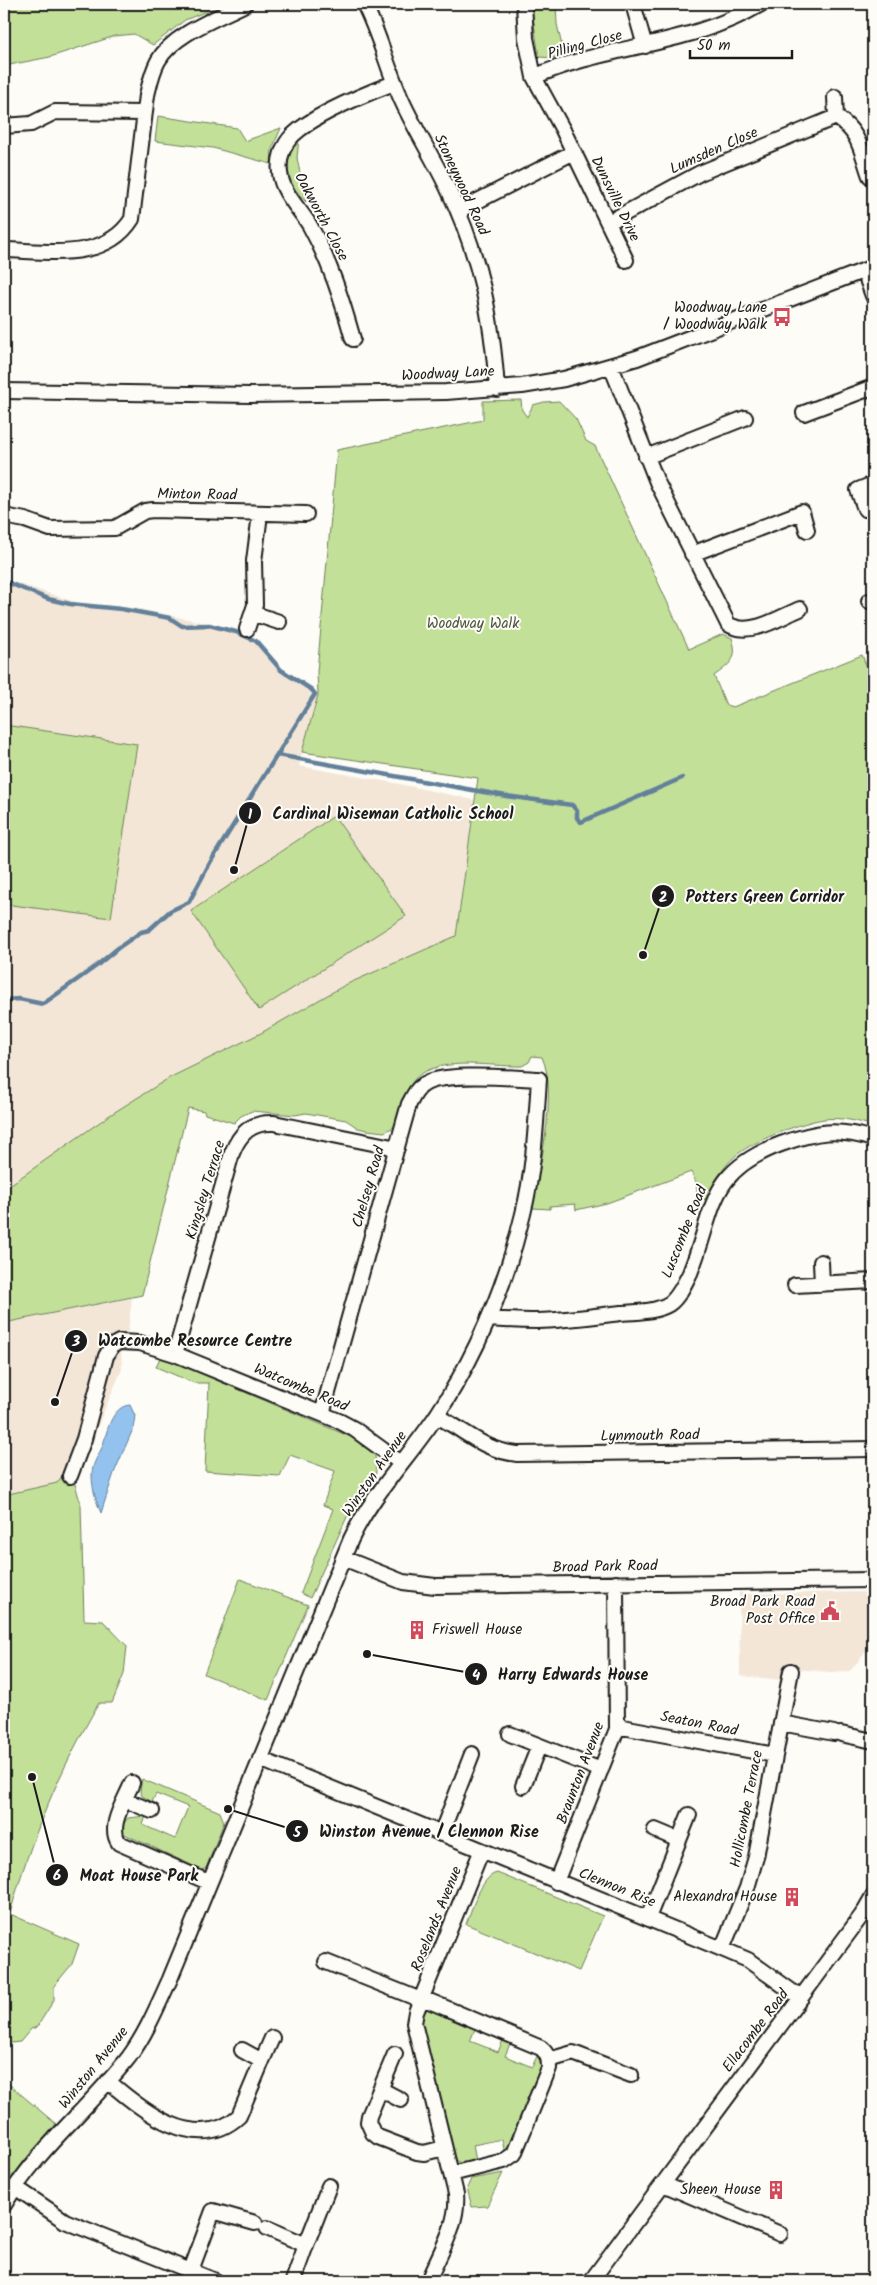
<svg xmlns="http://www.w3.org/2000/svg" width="877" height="2285" font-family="Kalam,sans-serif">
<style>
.built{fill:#f3e6d7}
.green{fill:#c2e098;stroke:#6f7e5a}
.water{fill:#93c2ee;stroke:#63809a}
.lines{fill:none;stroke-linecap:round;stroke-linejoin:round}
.stream{stroke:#63809a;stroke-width:4.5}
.minor-casing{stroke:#1c1c1c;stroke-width:18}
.minor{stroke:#fdfcf7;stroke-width:14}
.labels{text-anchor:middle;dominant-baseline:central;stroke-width:4;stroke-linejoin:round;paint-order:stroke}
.street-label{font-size:15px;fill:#1c1c1c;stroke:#fdfcf7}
.poi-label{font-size:15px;fill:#1c1c1c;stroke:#fdfcf7;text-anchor:end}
.park-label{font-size:15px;fill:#4e5741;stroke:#fdfcf7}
.leader{fill:none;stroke:#1c1c1c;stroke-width:2}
.callout-dot{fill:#1c1c1c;stroke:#fdfcf7;stroke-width:2}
.mark-label{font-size:15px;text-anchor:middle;font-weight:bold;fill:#fff}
.callout-label{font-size:16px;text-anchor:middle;font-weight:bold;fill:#1c1c1c;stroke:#fdfcf7;stroke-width:4;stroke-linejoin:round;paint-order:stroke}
</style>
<rect width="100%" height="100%" fill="#fdfcf7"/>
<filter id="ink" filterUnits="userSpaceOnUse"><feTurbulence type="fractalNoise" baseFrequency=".02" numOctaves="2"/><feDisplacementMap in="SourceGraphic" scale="10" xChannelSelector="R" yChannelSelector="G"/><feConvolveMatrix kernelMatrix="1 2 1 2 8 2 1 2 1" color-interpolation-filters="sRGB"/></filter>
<g filter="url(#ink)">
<path class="built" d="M4,579l78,25 52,4 82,17 43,16 24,29 35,25 -19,71 96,17 79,17 -19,141 -451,248z
M132,1298l-4,34 -12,2 5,15 1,20 -21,49 -23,62 -15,-8 -6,11 -53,12v-172z
M739,1592l6,2 126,-2 2,4v47l-23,28 -20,1 -47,-4 -1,12 -42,-4z"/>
<path class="green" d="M4,4h220l-39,16 -32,25 -19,-11 -19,2 -65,21 -46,9z
M531,4h25l1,20 7,31 -11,3 -14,-1z
M158,116l79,12 8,13 36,-13 -9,21 -1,15 -58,-16 -58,-7z
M299,138l-2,20 9,44c-21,-21 -24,-39 -7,-64z
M521,400l1,10 5,7 6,-12 11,-3 15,-1 17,18 10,22 9,5 94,203 34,-15 9,4c7,21 -2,26 -18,38l12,29 7,2 129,-52 4,10 7,-3v464c-15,-5 -33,-9 -49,-7 -21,3 -65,20 -82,32 -17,11 -27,30 -36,48l-8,1 -2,-18 -5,-10 -84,31 -31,7 -1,-6 -25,2v3l-17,-1v-4c7,-39 25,-111 9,-147l-10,-1 -3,6 -7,4c-32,1 -92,-12 -111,18 -9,13 -11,29 -17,43l-10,5 -17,-2 -9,-2 -12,-8 -40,-7 -11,2 -43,-4 -11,5 -7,7 -29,-9 -1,-3 -16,-3 -46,187 -138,28v-134l106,-74 59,-37 92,-45 84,-48 111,-49 22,-158 -176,-26 16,-57 -1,-23 20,-222 146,-30v-19z
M4,725l133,19 -26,174 -107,-14z
M334,816l72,100 -147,94 -68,-99z
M161,1355l7,1 53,26 130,55 24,18 1,18 -29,44 -37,81 -9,-5 32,-84 -10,-4 12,-34 -45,-16 -10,21 -75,-5 4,-88h-15l-38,-16z
M62,1476l13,8 6,21 3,115 19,1 24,25 -3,28 -12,29h-13c-39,67 -69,136 -89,211l69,30 -7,20 -18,22v14l-17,27 -6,2 -11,13 -9,1 -7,10v-558l53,-12z
M240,1579l68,26 -40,95 -64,-26z
M142,1779l78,33 4,10 -18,46 -4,2 -80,-37v-8l6,-7 18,-2 -3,9 32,14 13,-32 -32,-13 -4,8 -10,-6 -2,-5z
M497,1873l106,43 -24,55 -113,-47c6,-14 15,-48 31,-51z
M428,2009l48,18 -6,14 28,11 6,-14 7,3 -6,15 27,11 7,-15 6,11 -34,87 -6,4 -3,-15 -29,6 3,16 -16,2 -7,-6 -32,-133v-9z
M4,2080l52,44 -52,64z
M503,2173l-16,33 -15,1 -5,-19 4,-9z"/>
<path class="water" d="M130,1405l5,11 -2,13 -19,44 -13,40c-5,-12 -9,-25 -9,-38 0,-12 7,-20 11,-30 4,-14 9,-39 27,-40z"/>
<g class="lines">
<path class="stream" d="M4,581l44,18 22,5 51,5 49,9 12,8 27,-1 27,7 20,9 25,29 31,20 3,4 -104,167 -22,41 -19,9 -21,19 -8,2 -23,16 -23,19 -52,37 -24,-5 -15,1
M277,755l229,41 66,9 5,6v7l4,4 101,-44"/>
<g class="minor-casing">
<path id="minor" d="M364,4c16,31 24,67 39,99 14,30 32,58 46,88 31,66 43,125 48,198
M524,4l2,34 8,39 29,53 63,130
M633,4l12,42
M534,77c74,-33 155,-30 227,-73
M835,97l1,20
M836,117c24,15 25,34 34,59
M4,126l27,-2 24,-12 90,1
M458,211l116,-59
M609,222l91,-49 136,-56
M4,250c44,1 101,12 128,-31l15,-124c3,-12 5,-23 11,-34 15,-27 60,-43 87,-57
M864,271l9,25
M353,339c-11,-39 -23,-77 -43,-113 -10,-17 -28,-33 -30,-53 -2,-14 3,-28 13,-38 22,-21 72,-41 101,-52
M611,366l46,116 71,142c21,14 52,-7 72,-15
M4,391l246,4 196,-3 76,-6 42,-7 73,-21 236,-91
M804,413l69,-26
M646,457l99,-39
M865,509l-7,-19 15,-6
M4,516l21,4 25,9 65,-1 30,-17 8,-1 153,4
M692,554l110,-42 5,18
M869,601l4,-1
M252,613l27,9
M247,629l8,-24 -1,-44 5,-39 -1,-9
M821,1262l1,22
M795,1285l78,-4
M488,1319c17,1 33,2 50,2 27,-1 55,-5 83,-8 15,-1 35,-1 48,-9 9,-6 16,-21 21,-31 26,-64 16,-101 91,-129 36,-13 56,-16 92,-5
M175,1354l57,-201c8,-20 19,-31 42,-30l123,25
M436,1416c30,14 46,34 81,38l356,-5
M70,1476l14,-37 22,-83 6,-10 7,-4 21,1 35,11 164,67 15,8 47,34
M343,1558l60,24 32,4 438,-6
M781,1723l53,10
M617,1726l158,29
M510,1734l91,36
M841,1734l32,7
M260,1759l462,190 26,11 53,38
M132,1783c-7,18 -25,43 -13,60l89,39
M523,1786l16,-40
M125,1800l27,11
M655,1830l24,10
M441,1834l31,-80
M556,1882l61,-153 -1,-146
M648,1918l41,-103
M722,1949l25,-61 9,-31 35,-186
M326,1962l95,38
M422,1998l119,50c7,6 8,11 8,20l-35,86 -10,7 -53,13
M395,2054l-26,62 -1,6 5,11 5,4 39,15 7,1 20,-5
M549,2060l24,-7 58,22
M262,2061l10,-23
M108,2081c33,29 89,74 131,35l23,-55 -20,-11
M380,2089l21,11
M663,2184l117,50
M15,2187l50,34 151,60
M4,2205c33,-56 85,-97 125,-148 17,-23 29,-52 41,-78l181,-440c22,-46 58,-82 86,-124 40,-61 69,-131 86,-201 11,-44 13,-90 16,-135 -25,-1 -98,-8 -116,6 -7,4 -10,12 -14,19l-87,310
M267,2228l39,17 -13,36
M306,2245l23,-59
M187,2281l26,-70 42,12
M428,2281c11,-27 31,-57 28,-87l-42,-171 2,-11 65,-160
M591,2281l271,-366 11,-19"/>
</g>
<use href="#minor" class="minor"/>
</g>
</g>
<defs>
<g id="bus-bare" transform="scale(1.5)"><path d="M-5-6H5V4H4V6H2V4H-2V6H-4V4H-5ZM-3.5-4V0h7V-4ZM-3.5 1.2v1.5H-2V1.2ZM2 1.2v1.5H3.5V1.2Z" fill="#d1495b" stroke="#fdfcf7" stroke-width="2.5" paint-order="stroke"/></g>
<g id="civic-bare" transform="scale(1.5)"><path d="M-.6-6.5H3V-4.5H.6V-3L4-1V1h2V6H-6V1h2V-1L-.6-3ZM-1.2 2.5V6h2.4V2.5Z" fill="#d1495b" stroke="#fdfcf7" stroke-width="2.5" paint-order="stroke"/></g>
<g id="building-bare" transform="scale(1.5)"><path d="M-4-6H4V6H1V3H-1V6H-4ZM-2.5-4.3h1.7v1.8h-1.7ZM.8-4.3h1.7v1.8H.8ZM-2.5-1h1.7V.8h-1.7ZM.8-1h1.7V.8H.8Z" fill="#d1495b" stroke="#fdfcf7" stroke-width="2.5" paint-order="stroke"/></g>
</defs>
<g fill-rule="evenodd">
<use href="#bus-bare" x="782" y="317"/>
<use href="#civic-bare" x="830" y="1611"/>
<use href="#building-bare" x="417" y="1630"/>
<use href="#building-bare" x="792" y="1897"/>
<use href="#building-bare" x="776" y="2190"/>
</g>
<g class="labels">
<g class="street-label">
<text transform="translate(585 45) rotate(-15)">Pilling Close</text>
<text transform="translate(714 151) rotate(-24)">Lumsden Close</text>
<text transform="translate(461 185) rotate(65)">Stoneywood Road</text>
<text transform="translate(615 199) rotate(64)">Dunsville Drive</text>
<text transform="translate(321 217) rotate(62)">Oakworth Close</text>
<text transform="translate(448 374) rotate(-3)">Woodway Lane</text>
<text transform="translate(197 495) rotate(1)">Minton Road</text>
<text transform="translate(369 1187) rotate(-74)">Chelsey Road</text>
<text transform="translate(206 1190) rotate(-73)">Kingsley Terrace</text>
<text transform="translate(685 1232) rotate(-68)">Luscombe Road</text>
<text transform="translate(301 1388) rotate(23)">Watcombe Road</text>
<text transform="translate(650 1436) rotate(-1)">Lynmouth Road</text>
<text transform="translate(375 1474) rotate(-55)">Winston Avenue</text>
<text transform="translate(605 1567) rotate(-1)">Broad Park Road</text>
<text transform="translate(699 1724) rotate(11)">Seaton Road</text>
<text transform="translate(581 1773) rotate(-69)">Braunton Avenue</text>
<text transform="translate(747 1809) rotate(-79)">Hollicombe Terrace</text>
<text transform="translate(617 1888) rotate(22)">Clennon Rise</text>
<text transform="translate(437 1919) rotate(-68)">Roselands Avenue</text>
<text transform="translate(756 2031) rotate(-53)">Ellacombe Road</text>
<text transform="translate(94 2068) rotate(-51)">Winston Avenue</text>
</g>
<g class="poi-label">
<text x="767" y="308">Woodway Lane<tspan x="767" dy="17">/ Woodway Walk</tspan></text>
<text x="815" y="1602">Broad Park Road<tspan x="815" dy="17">Post Office</tspan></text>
<text x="432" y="1630" text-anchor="start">Friswell House</text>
<text x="777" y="1897">Alexandra House</text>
<text x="761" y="2190">Sheen House</text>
</g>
<g class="park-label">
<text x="473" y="624">Woodway Walk</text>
</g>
</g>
<path class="leader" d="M234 870L250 813M643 955L663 896M55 1402L76 1341M367 1654L476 1674M228 1809L297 1831M32 1777L57 1875"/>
<g class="callout-dot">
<circle cx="234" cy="870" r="5"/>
<circle cx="643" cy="955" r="5"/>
<circle cx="55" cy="1402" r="5"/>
<circle cx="367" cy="1654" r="5"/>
<circle cx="228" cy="1809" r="5"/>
<circle cx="32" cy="1777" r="5"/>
<circle cx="250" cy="813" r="12"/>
<circle cx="663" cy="896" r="12"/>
<circle cx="76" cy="1341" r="12"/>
<circle cx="476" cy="1674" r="12"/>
<circle cx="297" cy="1831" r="12"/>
<circle cx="57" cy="1875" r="12"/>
</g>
<g class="mark-label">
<text x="250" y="819">1</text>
<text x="663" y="902">2</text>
<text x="76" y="1346">3</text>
<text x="476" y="1680">4</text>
<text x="297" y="1837">5</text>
<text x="57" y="1880">6</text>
</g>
<g class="callout-label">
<text x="393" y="819">Cardinal Wiseman Catholic School</text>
<text x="765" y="902">Potters Green Corridor</text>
<text x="195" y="1346">Watcombe Resource Centre</text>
<text x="573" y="1680">Harry Edwards House</text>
<text x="429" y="1837">Winston Avenue / Clennon Rise</text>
<text x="139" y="1881">Moat House Park</text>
</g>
<rect width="877" height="2285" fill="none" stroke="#fdfcf7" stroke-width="20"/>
<rect x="10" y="10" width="857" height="2265" fill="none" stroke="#1c1c1c" stroke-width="2" filter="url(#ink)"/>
<path d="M690 50v8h102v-8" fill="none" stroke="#1c1c1c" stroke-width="2.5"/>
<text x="697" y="50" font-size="15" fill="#1c1c1c" stroke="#fdfcf7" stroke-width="4" paint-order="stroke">50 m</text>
</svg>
